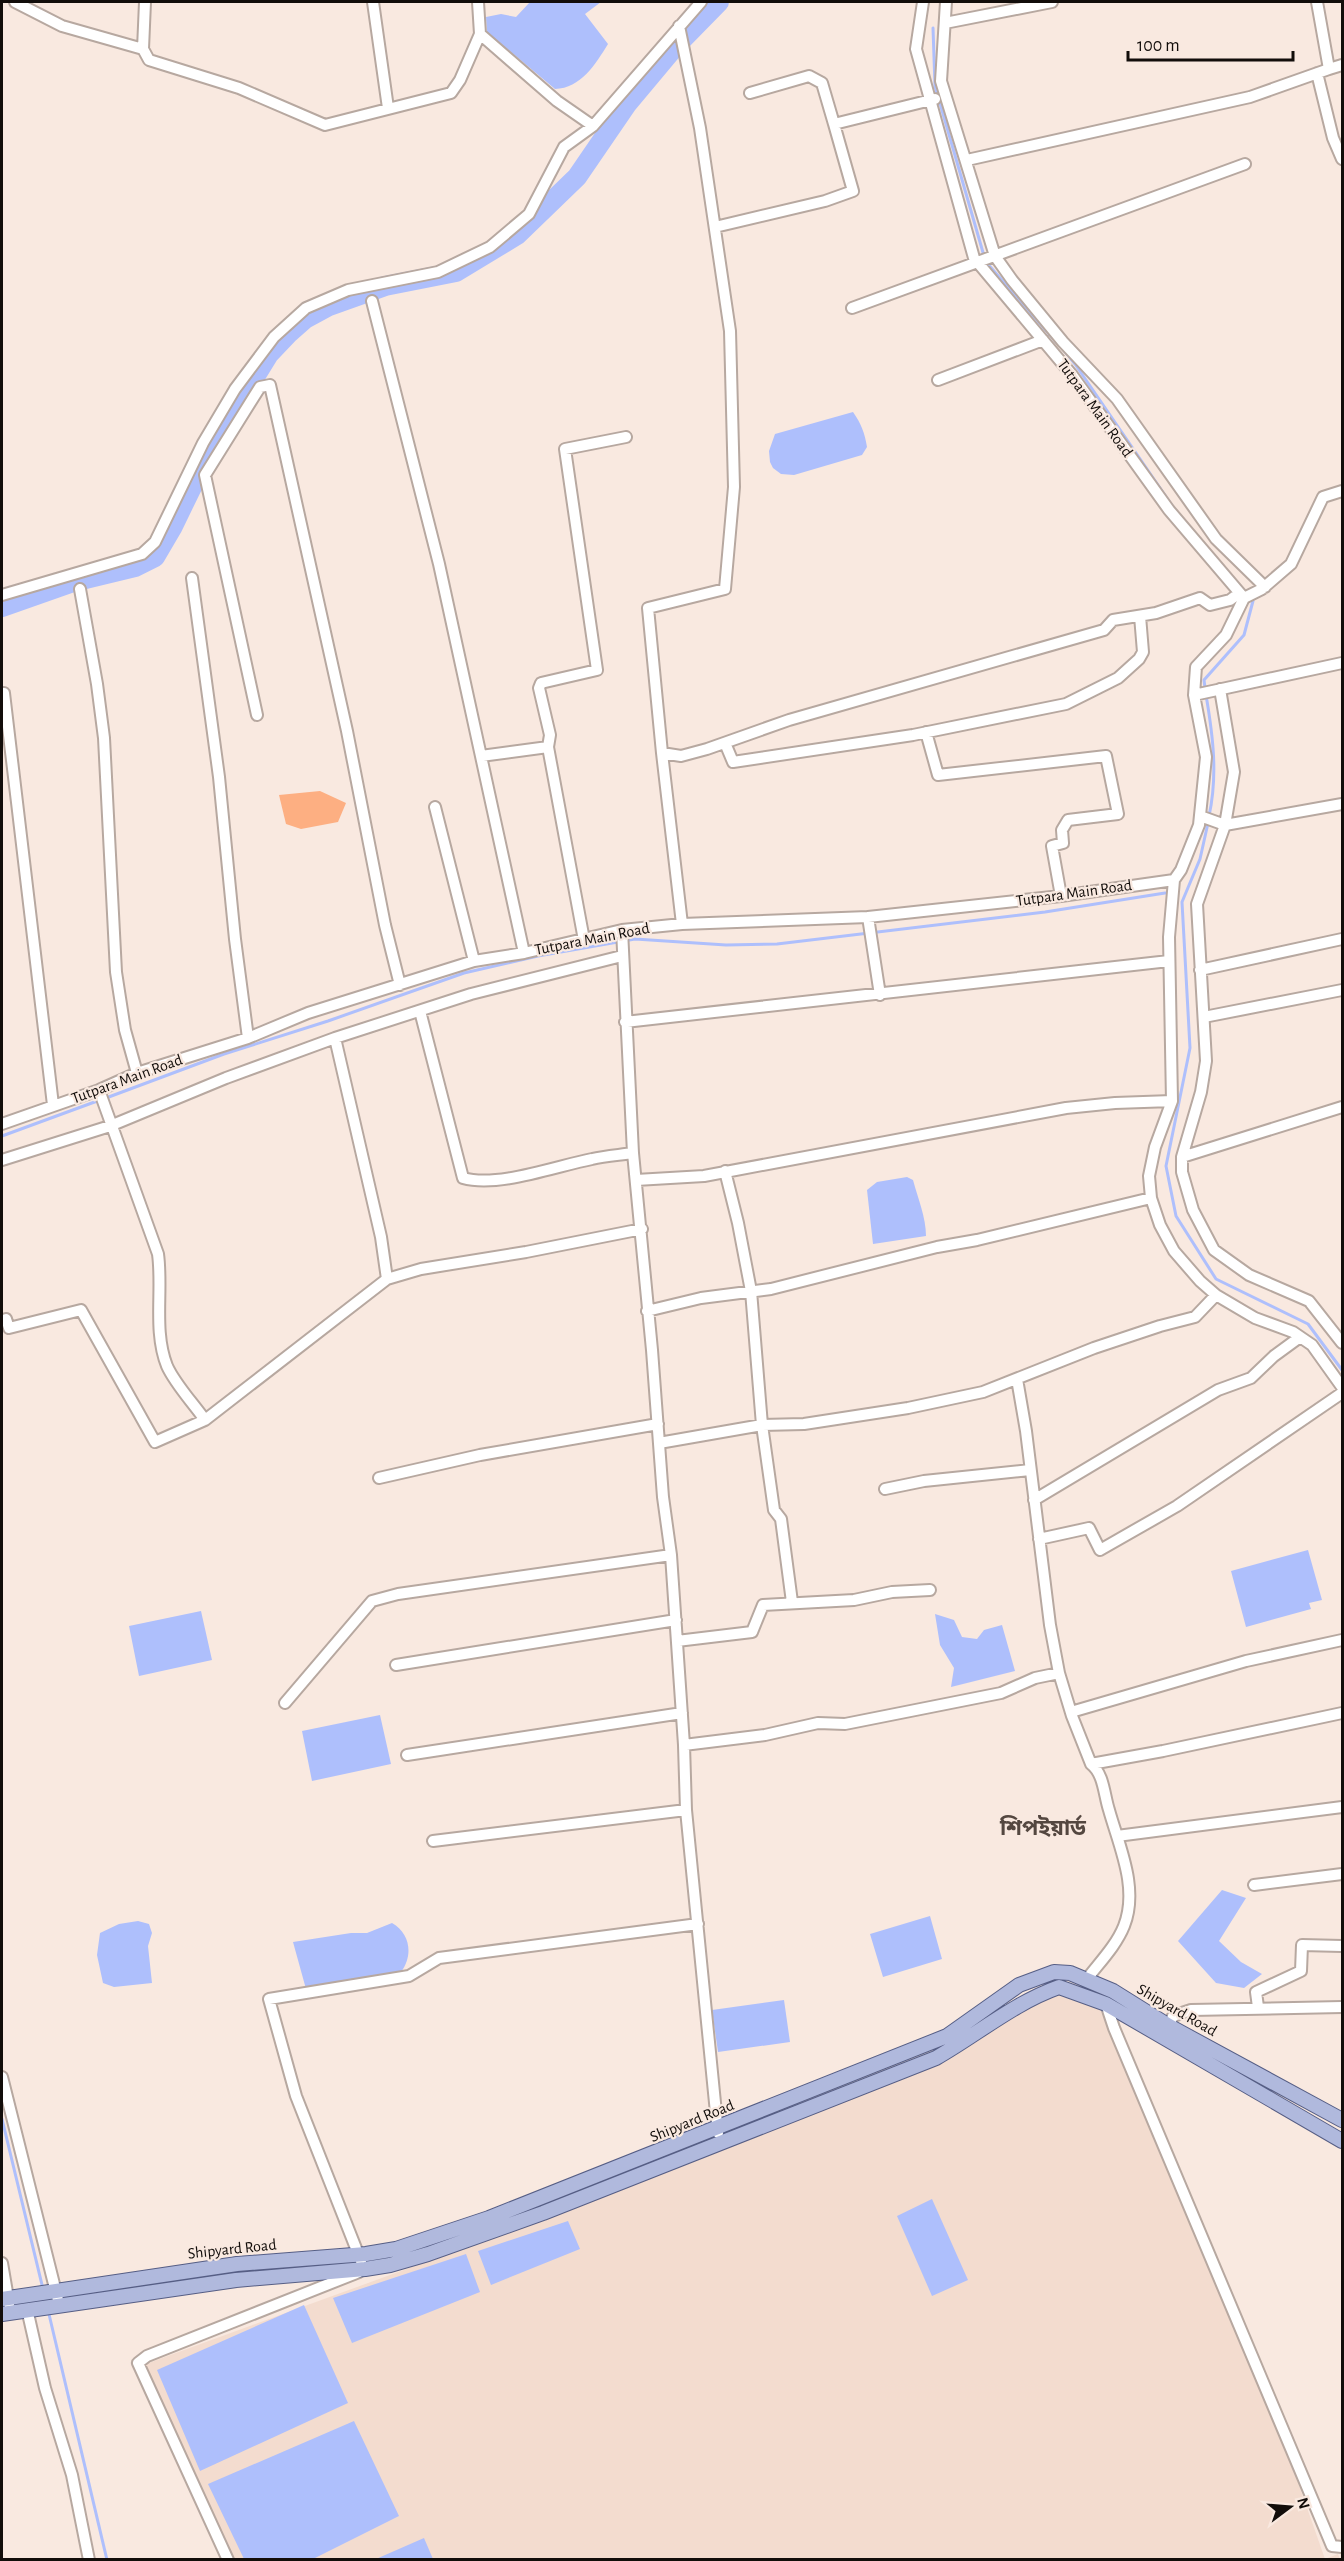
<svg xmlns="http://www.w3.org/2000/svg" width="1344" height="2561" font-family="'Alegreya Sans','Noto Sans Bengali',sans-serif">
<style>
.built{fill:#f3dccf}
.green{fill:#fdaf82}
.water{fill:#aebffc}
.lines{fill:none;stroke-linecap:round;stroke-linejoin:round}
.stream{stroke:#aebffc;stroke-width:3}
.river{stroke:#aebffc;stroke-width:20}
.minor-casing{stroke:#b7a8a0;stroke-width:14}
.major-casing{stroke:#565e85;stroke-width:16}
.minor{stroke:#fff;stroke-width:10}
.major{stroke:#b0b9dd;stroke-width:14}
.labels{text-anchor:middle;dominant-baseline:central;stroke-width:4.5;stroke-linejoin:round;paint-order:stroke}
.street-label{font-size:16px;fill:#120d0a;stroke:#f9e9e0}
.district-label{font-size:22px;font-weight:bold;fill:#544740;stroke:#f9e9e0}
</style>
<rect width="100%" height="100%" fill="#f9e9e0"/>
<path class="built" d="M1059,1993l40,14 188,444 38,108 13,-5 2,5h-1107l-90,-194 365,-133 439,-171 49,-32 25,-20z"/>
<path class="green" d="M320,791l26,12 -8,19 -37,7 -15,-5 -7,-29z"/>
<path class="water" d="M530,2h71l-16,12 23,30c-13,21 -27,44 -53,45l-68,-57 -1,-15 15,-3 15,3z
M853,412c8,11 12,22 14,35l-5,8 -68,20 -13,-1 -8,-6 -3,-6 -1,-11 6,-17z
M907,1177l6,3c5,19 13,37 13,56l-53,8 -6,-54 10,-8z
M1308,1550l14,50 -13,3 2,6 -65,18 -15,-56z
M201,1611l11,49 -73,16 -10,-50z
M935,1614l19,6 8,17 15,2 7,-9 18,-5 13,46 -64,16 3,-19 -14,-23z
M380,1715l11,49 -79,17 -10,-50z
M1222,1890l24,8 -27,43 22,21 21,12 -18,14 -28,-5 -38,-42z
M930,1916l12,43 -59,18 -13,-43z
M138,1921l11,3 3,9 -4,13 4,37 -38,4 -11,-4 -6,-28 3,-22 19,-9z
M392,1923c19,11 21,33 9,49l-95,17 -13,-47 58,-9h16z
M784,2000l6,42 -72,10 -6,-42z
M932,2199l36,81 -36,16 -35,-80z
M568,2221l12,28 -89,36 -13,-34z
M466,2254l14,38 -128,51 -19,-45z
M304,2305l44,98 -148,68 -43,-101z
M354,2421l45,95 -86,43h-69l-36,-75z
M424,2538l9,21h-57z"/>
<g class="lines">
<path class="stream" d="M933,28l2,58 49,170
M986,262l71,81
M1062,348l13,16 98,143
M1205,688l-1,-8 40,-45 9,-34 -1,-2
M1206,695c7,41 12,80 3,121
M1208,823l-8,36 -18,43 8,146 -24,118 10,50 40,63 92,45 34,46
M106,1098l118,-44 104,-33 136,-48 74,-17 97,-17 91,6 51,-1 268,-32 120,-19
M2,1136l98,-36
M2,2119l41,170
M48,2310l59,250"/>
<path class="river" d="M2,607l71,-25 62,-15 20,-10 17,-29 38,-78 59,-96 19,-20 17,-15 24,-13 56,-20 71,-14 61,-37 60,-58 50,-73 46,-55 46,-47"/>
<g class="minor-casing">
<path id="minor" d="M15,2l47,24 81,23 6,11 90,28 86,37 126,-32 9,-13 20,-46
M373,2l15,106
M478,2l2,32 77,67 36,25
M946,2l-5,79 54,175 17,24 51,62 54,57 99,140 49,48
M1317,2l12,67 13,-4
M945,23l107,-21
M143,49l2,-47
M1317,73l16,65 9,21
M750,93l59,-17 13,7 12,41 101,-25
M967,160l283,-63 79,-28
M715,227l110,-26 28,-10 -19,-67
M372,301l67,263 85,389
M852,308l393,-144
M938,380l105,-40
M192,578l27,199 16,162 13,99
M80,589l17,95 7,54 12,234 9,58 12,43
M2,595l140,-41 13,-12 48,-99 32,-54 39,-52 32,-29 42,-18 90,-18 52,-25 39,-33 35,-67 29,-21 108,-124
M1244,598l18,-9 29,-25 32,-67 19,-6
M1220,689l14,83 -9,53 -28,79 9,157 -5,31 -19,65v15l11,38 21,40 35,25 60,26 33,42
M4,693l49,412
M1194,695l148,-32
M257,715l-52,-240 55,-88 10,-2 77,346 38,194 15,60
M926,732l12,43 168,-19 12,58 -50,6 -6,10 1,13 -11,3 9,50
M725,743l8,19 180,-27 153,-31 52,-26 21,-19 4,-7 -3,-36
M548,747l36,193
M662,753l-14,-145 77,-19 9,-102 -4,-156 -30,-203 -21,-102
M481,756l67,-9 2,-12 -11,-47 2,-5 56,-13 -32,-221 61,-12
M435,807l39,154
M1200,816l25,9 117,-21
M1174,880l-5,57 3,164 -17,46 -6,29 2,22 9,27 14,26 26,30 16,14 39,23 38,14 19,13 30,42
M868,917l12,78
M682,924l-20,-171 19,3 26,-7 82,-29 315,-90 9,-10 43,-7 44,-15 10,7 20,-5 8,-6
M622,930l11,223 19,197 11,147 8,58 13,190 2,65 32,323
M1200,970l142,-31
M420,1011l43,167c35,10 93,-12 129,-19 13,-3 28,-4 41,-6
M1204,1017l138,-27
M625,1022l544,-61
M335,1038l46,199 6,42
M99,1090l59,164c5,36 -5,77 9,112 8,18 26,37 38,54
M2,1124l97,-34 38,-17 111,-35 60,-25 166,-52 50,-8 98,-23 60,-6 186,-7 193,-21 113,-16 7,-10 18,-45 7,-68 -12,-62 2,-28 30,-32 18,-37 -75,-88 -97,-135 -98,-117 -58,-209 7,-47
M1182,1157l160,-50
M2,1160l108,-34 116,-48 109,-40 136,-44 151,-38
M725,1171l13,52 13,68 11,134 12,85 7,9 11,83
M636,1180l68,-4 362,-68 49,-5 57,-2
M647,1311l54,-13 70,-9 166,-42 40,-7 174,-42
M2,1321l4,-2 3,9 72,-18 74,132 50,-22 182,-141 34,-10 105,-17 116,-23
M1017,1379l9,52 24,194 9,48 13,43 19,48c13,10 13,31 18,46 10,36 30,78 15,116 -8,20 -25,37 -37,53
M659,1443l103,-18 42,-1 104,-16 75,-16 111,-44 66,-22 35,-9 21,-22
M379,1478l101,-23 178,-31
M885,1489l39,-8 106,-11
M1034,1500l184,-110 33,-12 23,-22 26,-19
M1039,1539l50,-11 11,22 77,-44 165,-113
M677,1641l75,-9 11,-27 91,-5 38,-8 38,-2
M396,1665l280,-45
M285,1703l87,-102 26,-7 273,-39
M1071,1712l175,-51 96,-21
M684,1745l81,-10 53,-12 27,1 156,-31 34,-15 24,-5
M407,1755l275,-42
M1091,1764l72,-13 179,-38
M1117,1836l225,-29
M433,1841l253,-31
M1254,1885l88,-11
M1106,2004l8,24 218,518 10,1
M1258,2007l-2,-15 45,-21 1,-26 40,1
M1169,2026l4,-10 18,-6 151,-3
M2,2077l57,227
M361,2261l-65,-165 -27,-97 140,-23 30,-18 259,-34
M2,2263l7,41
M27,2309l18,79 27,87 17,85
M228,2560l-90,-197 9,-7 212,-84"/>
</g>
<g class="major-casing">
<path id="major" d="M2,2299l235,-35 129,-10 30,-5 93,-31 458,-182 72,-51 35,-13 16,1 43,18 56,35 173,94
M2,2314l234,-34 129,-11 25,-4 38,-11 115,-41 393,-155c42,-24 78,-55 123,-71l47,17 236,137"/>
</g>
<use href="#minor" class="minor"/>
<use href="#major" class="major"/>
</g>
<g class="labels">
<g class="street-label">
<text transform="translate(1095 408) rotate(54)">Tutpara Main Road</text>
<text transform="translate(1074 893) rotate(-8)">Tutpara Main Road</text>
<text transform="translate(592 939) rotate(-11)">Tutpara Main Road</text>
<text transform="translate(127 1079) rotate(-20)">Tutpara Main Road</text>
<text transform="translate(1177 2010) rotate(30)">Shipyard Road</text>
<text transform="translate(692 2121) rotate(-22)">Shipyard Road</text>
<text transform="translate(232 2249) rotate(-6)">Shipyard Road</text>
</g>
<g class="district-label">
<text x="1043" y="1828">শিপইয়ার্ড</text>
</g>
</g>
<rect width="1344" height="2561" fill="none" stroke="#120d0a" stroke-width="6"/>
<g transform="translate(1290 2507) rotate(74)" stroke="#f9e9e0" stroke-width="4.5" paint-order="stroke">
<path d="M0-4.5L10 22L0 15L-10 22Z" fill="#120d0a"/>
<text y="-9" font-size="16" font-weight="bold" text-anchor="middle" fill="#120d0a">N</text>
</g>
<path d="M1128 51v9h165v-9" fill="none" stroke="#120d0a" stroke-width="3"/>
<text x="1137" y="51" font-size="18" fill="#120d0a" stroke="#f9e9e0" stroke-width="4.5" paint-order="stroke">100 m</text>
</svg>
